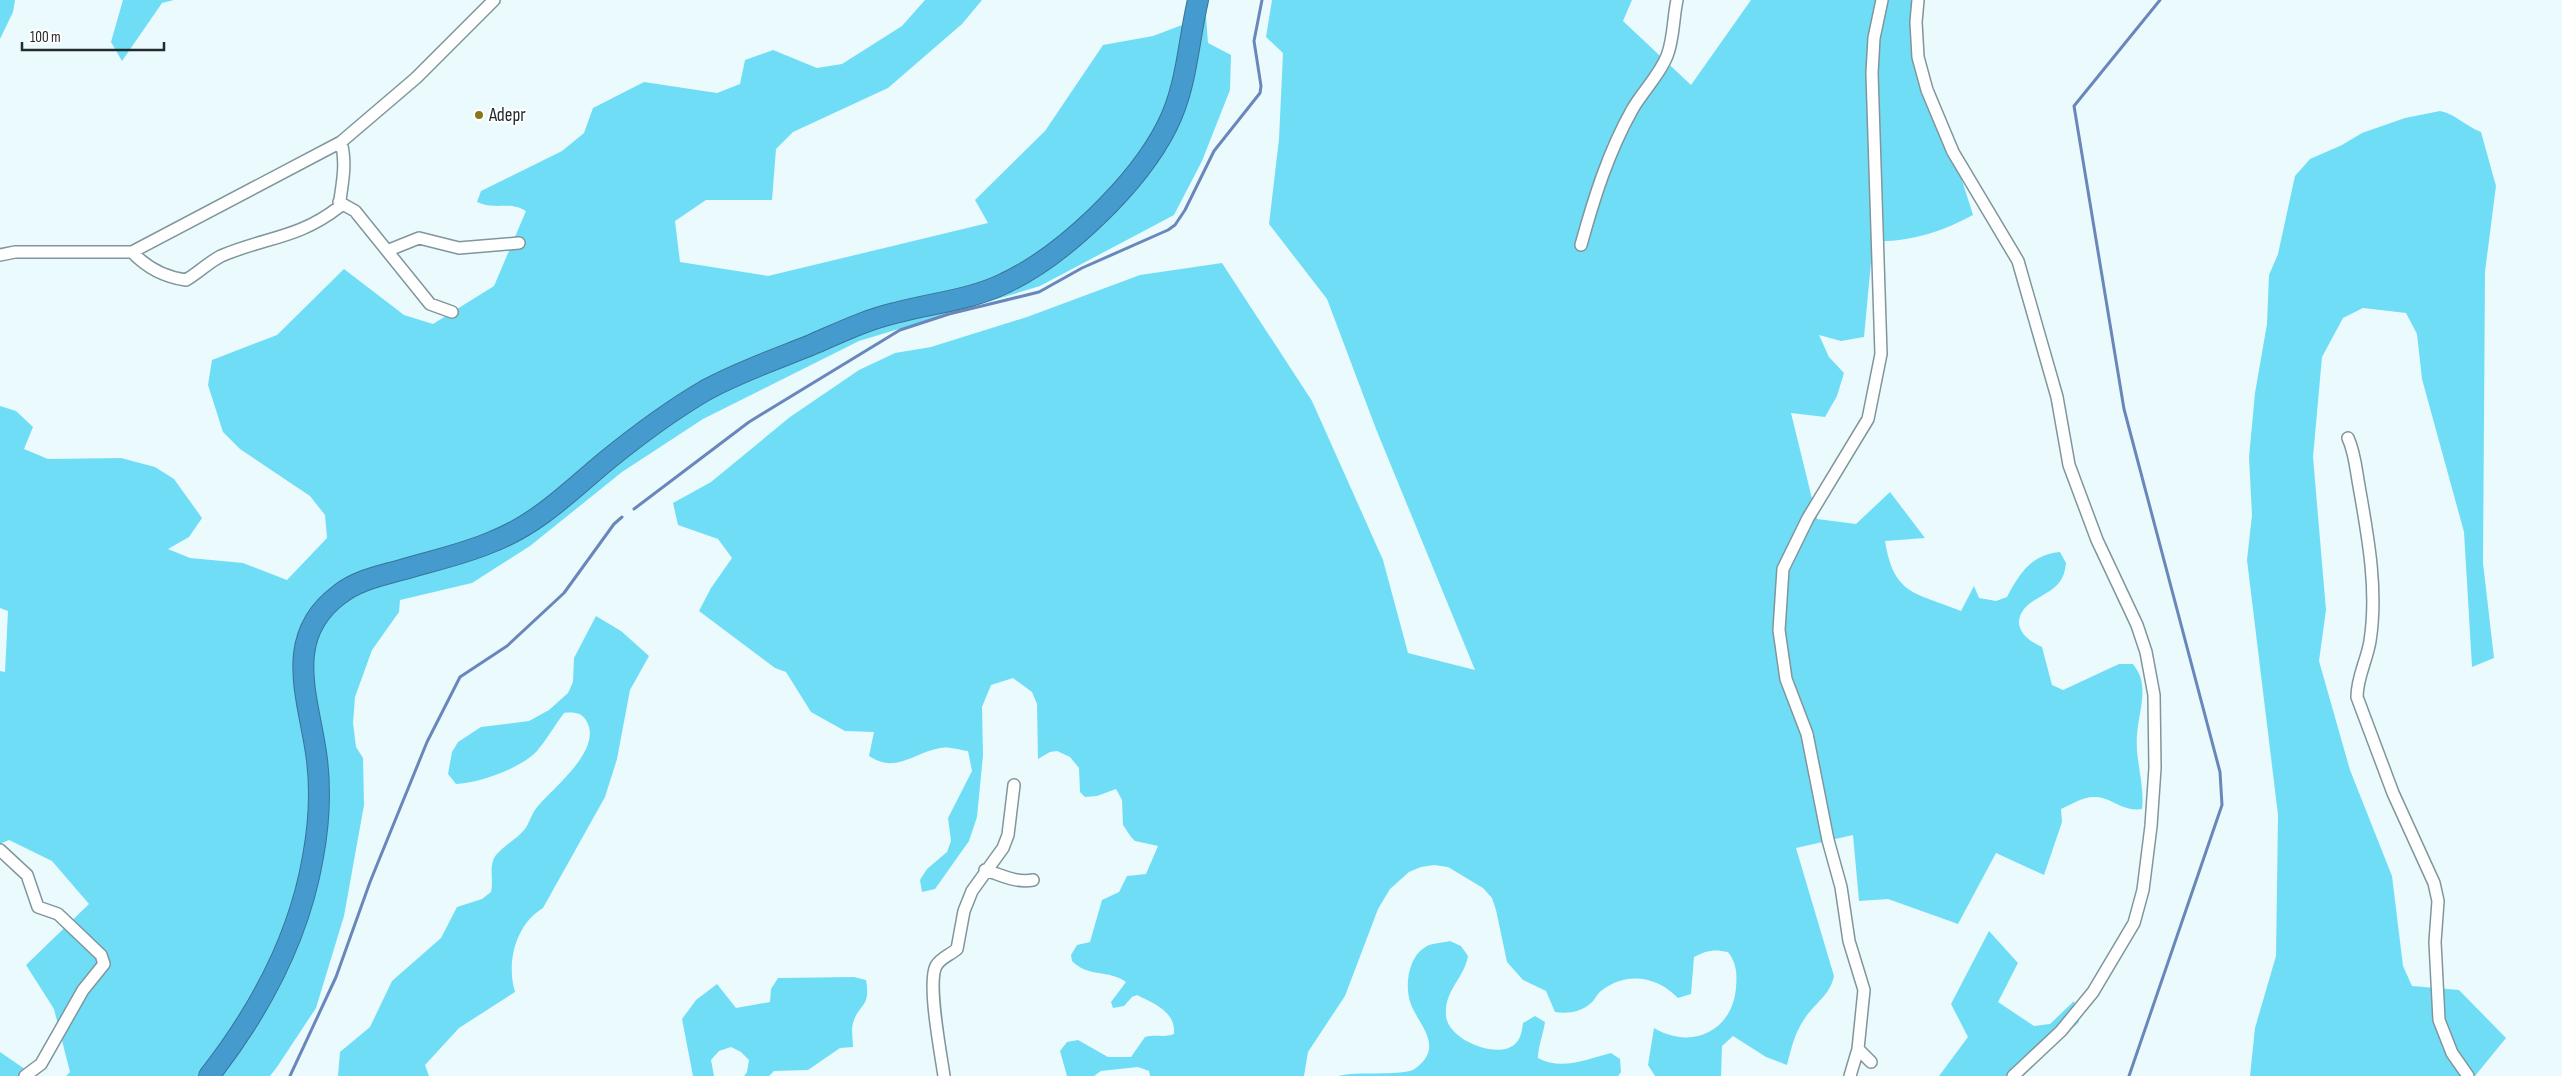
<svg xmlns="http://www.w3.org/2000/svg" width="2562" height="1076" font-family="'Sofia Sans Condensed',sans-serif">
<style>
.green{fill:#70ddf6}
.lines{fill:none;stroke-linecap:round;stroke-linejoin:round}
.stream{stroke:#6987ba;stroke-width:3}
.street-casing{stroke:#7f969c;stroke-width:14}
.highway-casing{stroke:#397396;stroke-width:22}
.street{stroke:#fff;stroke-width:11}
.highway{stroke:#459ace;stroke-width:20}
.poi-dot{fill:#8c761a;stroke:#fff;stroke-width:2}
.labels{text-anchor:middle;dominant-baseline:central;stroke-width:4;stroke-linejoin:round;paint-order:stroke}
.poi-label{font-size:19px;fill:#222b2d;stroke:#fff;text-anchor:start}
</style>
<rect width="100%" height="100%" fill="#ebfafd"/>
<path class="green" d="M0,0h15l-2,12 -13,27z
M123,0h51l-12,3 -40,58 -11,-19z
M925,0h57l-20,24 -74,64 -95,44 -17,17 -4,51h-66l-31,21 5,41 88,14 220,-53 -13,-23 70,-69 58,-86 50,-9 53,-20 2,27 23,12 -1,35 -28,71 -28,54 -134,71 -181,55 -156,78 -81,53 -92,74 -58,37 -72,17 -1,12 -27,38 -17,47 -2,26 3,24 7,11 1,47 -20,111 -28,92 -39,59 -7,9h-204l4,-4 -16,-63 -28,-44 63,-61 -37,-43 -43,-21 -9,4v-173l5,1 3,-61 -8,-3v-202l16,5 17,16 -9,22 24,10 73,-1 34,9 19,12 28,39 -13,19 -21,12 22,9 53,5 44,17 40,-42 -2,-23 -15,-19 -70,-47 -17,-17 -15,-47 4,-25 65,-25 67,-66 60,46 29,9 61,-38 32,-75c-18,-11 -28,0 -49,-9l4,-11 81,-40 22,-18 9,-25 51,-26 73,11 23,-9 5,-24 28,-10 44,18 25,-4 60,-38z
M1272,0h360l-9,21 68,64 60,-85h167v57l35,95 20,63c-31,17 -66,28 -100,26l-9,96 -23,4 -22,-6 10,22 15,16 -7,23 -12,21 -34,-4 26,106 39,5 34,-32 35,46 -40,3c9,55 30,51 76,70l13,-25 5,12 17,3 11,-4c12,-23 25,-43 53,-45l6,11c-1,9 -3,17 -11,24 -9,8 -24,13 -31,22 -14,18 4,32 18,38l10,38 11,5 56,-26h14c5,7 8,12 9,21 2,16 -4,34 -5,50 -2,25 8,50 5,74 -20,3 -29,-11 -46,-12 -12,-1 -24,7 -35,12l1,13 -18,53 -48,-22 -38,71 -70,-25 -29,2 -6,-66 -57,13 38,128c-4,19 -19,27 -29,42 -10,14 -14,31 -18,47l-21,-8 -33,-21 -11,10 -1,30h-66l-7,-11 6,-37c37,22 78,4 82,-40 1,-14 1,-24 -8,-36 -14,-3 -21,-2 -34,5l-3,37 -13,4c-21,-22 -52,-27 -77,-7 -4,3 -6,9 -10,12 -10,9 -23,11 -36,9l-9,-21 -23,-11 -16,-18 -11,-52 -4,-12 -9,-10 -35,-21 -14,-2 -13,2 -12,5 -19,17 -12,20 -33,87 -37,56 -4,24h-154l-1,-5 -11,-4 -37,4 -7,5h-27l-7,-25 7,-9 11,-2 30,17h23l14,-20c11,-3 19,1 29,-3 2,-22 -19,-30 -37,-39l-5,2 -8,9 -11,2 -2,-6 15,-20c-18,-13 -37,-4 -54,-21l-1,-6 6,-10 13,-3 12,-42 17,-8 8,-16 19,-2 12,-28 -23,-5 -4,-4 -8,-12 -1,-25 -6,-11 -19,7 -12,1 -5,-5 -1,-24 -9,-11 -13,-6 -7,1 -12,7 -1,-55 -5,-12 -19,-14 -22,7 -9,22 1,48 -6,62 -8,24 -34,48 -13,3 -2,-12 7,-11 20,-17 4,-11 -3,-23 24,-47 -4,-20c-8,-1 -20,-5 -28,-3 -27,5 -44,26 -71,8l5,-24 -29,-1 -34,-19 -25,-40 -11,-4 -76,-57 12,-23 21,-30 -14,-19 -40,-14 -5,-22 38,-21 79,-65 69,-47 36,-17 36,-6 96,-30 113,-42 82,-12 90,138 71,159 25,93 67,17 -99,-241 -49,-130 -58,-75 10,-85 4,-86 -17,-16z
M2440,111c16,3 25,15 41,21l15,54 -11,86 -2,291 11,95 -22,9 -8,-135 -42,-153 -5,-45 -11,-21 -43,-5 -20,10 -21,39 -9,100 13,153 -7,51 31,109 42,106 11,90 9,20 47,4 47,48 -31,38h-225l5,-48 21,-72 2,-141 -31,-255 5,-45 -3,-58 6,-64 12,-69 2,-49 9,-21 17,-78 15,-17 32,-14 20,-12 43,-15z
M596,616l25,15 28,25 -19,34 -13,69 -12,38 -62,111c-27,16 -37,54 -28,84l-56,36 -34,37 4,11h-91l2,-24 30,-25 22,-46 49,-43 16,-31 25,-8 9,-7c3,-13 -3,-26 5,-37 8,-10 21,-16 29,-26 5,-7 7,-17 13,-23 16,-19 64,-56 49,-84 -5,-10 -14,-10 -23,-9 -9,12 -17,26 -27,38 -16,17 -57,32 -81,33l-8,-10 4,-22 6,-10 23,-15 48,-6 20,-11 19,-17 5,-11 1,-24z
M1989,931l29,32 -20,39 36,24 16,-2 24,-23 5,21 -57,54h-83l29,-39 -17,-33z
M1450,941l11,5 7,10c-4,23 -24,34 -22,60 2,24 52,44 69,28 6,-5 7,-14 8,-21l12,-7 10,6c-2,13 -7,24 -7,36 24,13 48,1 73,-5l9,6 1,13 -3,4h-280c20,-5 59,0 75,-6 31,-21 10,-40 -1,-63 -8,-17 -5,-48 12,-59 6,-5 18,-5 26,-7z
M854,977l12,3c5,28 -7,23 -13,43 -2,7 0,17 0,24l-13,1 -32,22 -34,1 -5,5h-25l3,-4 2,-12 -8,-8 -10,-5 -12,4 -8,9 3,16h-21l-11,-57 14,-19 21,-16 19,24 34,-6 1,-13 7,-11z
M0,1052l35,24h-35z"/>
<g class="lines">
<path class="stream" d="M634,509l115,-87 151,-92 49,-16 90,-22 43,-24 86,-38 7,-5 10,-15 29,-59 46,-58 1,-7 -7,-45 8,-41
M290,1076l46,-99 34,-95 57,-140 33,-65 47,-31 57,-53 50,-69 8,-7
M2129,1076l93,-271 -2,-33 -96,-363 -50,-303 86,-106"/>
<g class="street-casing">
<path id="street" d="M1918,0l-2,22 2,35 9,33 26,62 65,109 39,136 12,68 28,75 40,85 9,27 8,43 1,73 -4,58 -8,64 -9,33 -41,69 -32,39 -48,45
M339,202l16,9 75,93 22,8
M1581,245c13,-47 27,-92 51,-135 10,-18 27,-34 35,-54 7,-18 6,-38 10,-56
M389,250l30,-12 40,10 60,-5
M132,252c15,16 32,25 54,28 12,-7 23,-18 35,-24 44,-19 77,-17 118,-49 3,-23 8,-43 2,-65
M0,255l15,-3h117l209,-110 75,-64 78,-78
M2348,438c7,15 8,32 11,48 9,51 19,104 11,155 -3,19 -13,36 -13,56l36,96 41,90 4,18 -3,41 4,78 13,33 16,23
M0,850l27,25 11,32 20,7 43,41 3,9 -21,26 -42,74 -16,12
M985,870c17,5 30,13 48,10
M1858,1049l13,13
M944,1076c-3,-22 -17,-92 -8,-110 4,-8 14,-11 21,-17l7,-38 8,-20 31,-43 5,-13 6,-50
M1850,1076l8,-27 6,-59 -15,-49 -8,-54 -13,-47 -21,-106 -21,-55 -7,-49 4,-61 25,-51 60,-99 13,-65 -9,-281 2,-35 8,-38"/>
</g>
<g class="highway-casing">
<path id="highway" d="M209,1076c50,-64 90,-138 104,-219 6,-33 8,-64 4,-97 -7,-59 -37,-122 23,-166 18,-14 40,-18 61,-24 30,-9 64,-16 93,-29 45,-18 76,-50 112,-80 32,-26 64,-50 100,-71 33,-18 70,-31 105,-45 28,-12 54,-25 84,-32 36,-10 76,-13 110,-30 58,-27 133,-99 162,-157 20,-39 21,-83 31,-126"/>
</g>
<use href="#street" class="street"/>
<use href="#highway" class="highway"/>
</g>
<circle class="poi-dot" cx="479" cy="115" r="5"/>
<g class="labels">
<g class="poi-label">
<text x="489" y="115">Adepr</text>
</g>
</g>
<path d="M22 42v8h142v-8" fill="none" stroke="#222b2d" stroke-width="2.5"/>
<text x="30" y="42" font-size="15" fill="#222b2d" stroke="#ffffff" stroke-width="4" paint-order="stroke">100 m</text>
</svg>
